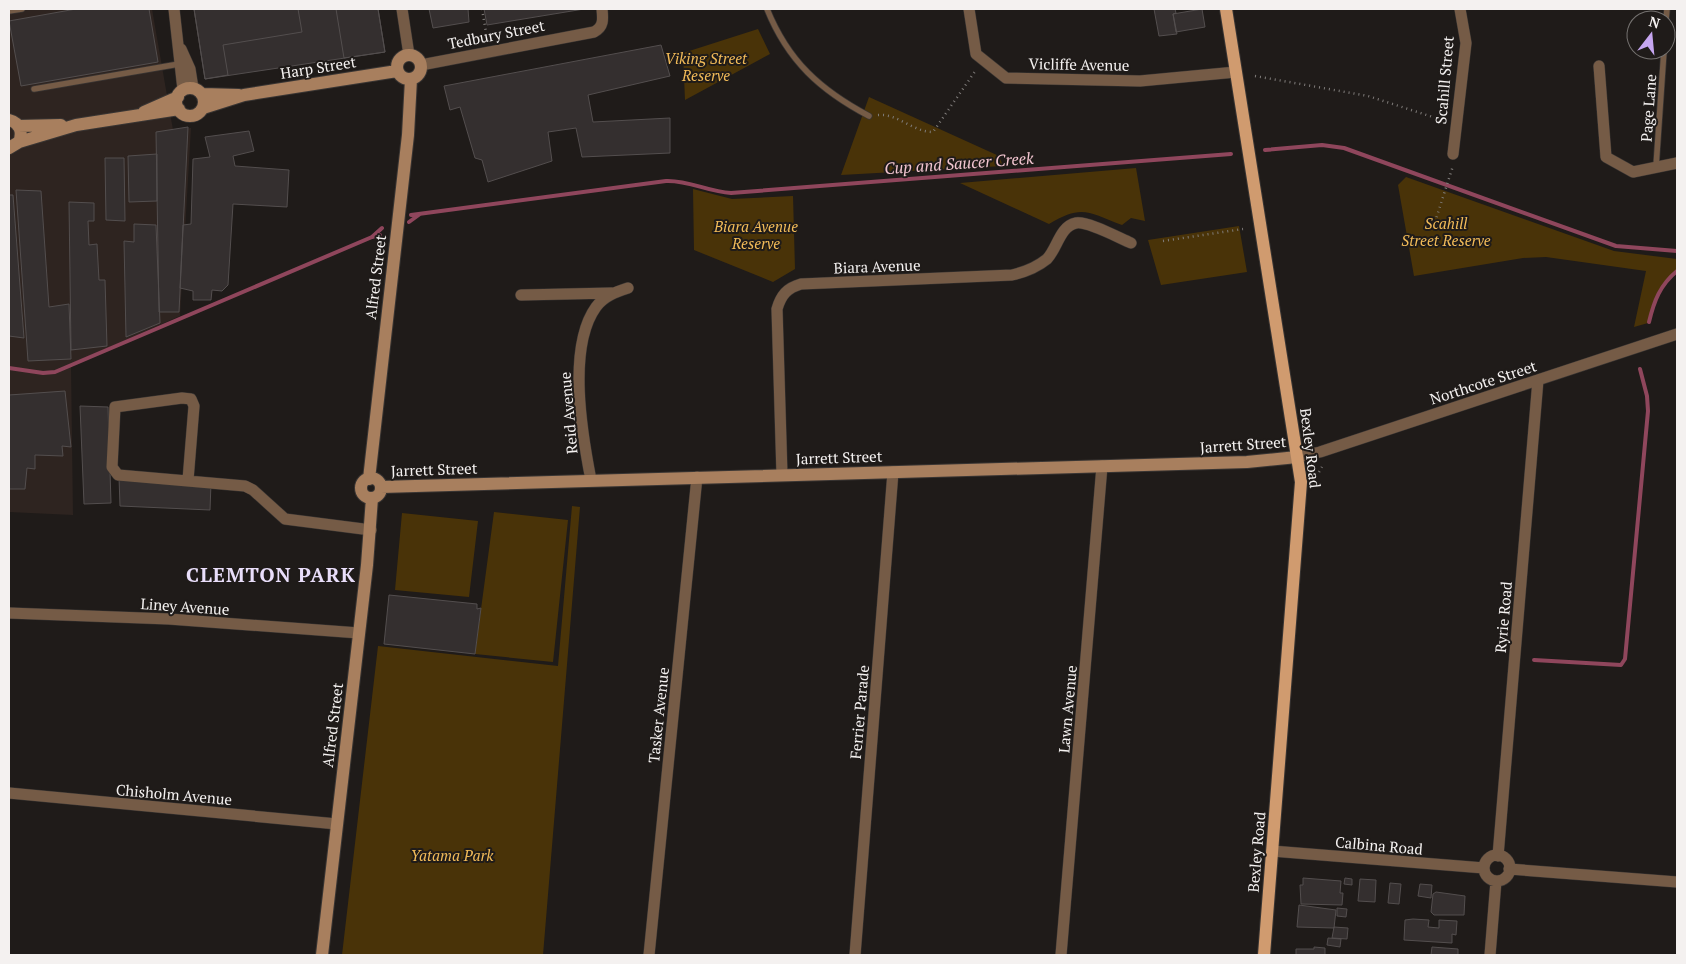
<svg xmlns="http://www.w3.org/2000/svg" width="1686" height="964" font-family="'PT Serif',serif">
<style>
.built{fill:#2e2420}
.green{fill:#493308}
.lines{fill:none;stroke-linecap:round;stroke-linejoin:round}
.stream{stroke:#8f465c;stroke-width:4}
.building{fill:#342f2f;stroke:#534e4e}
.lane-casing{stroke:#393533;stroke-width:7}
.street-casing{stroke:#393533;stroke-width:12}
.secondary-casing{stroke:#393533;stroke-width:14}
.primary-casing{stroke:#393533;stroke-width:14}
.path{stroke:#807d7b;stroke-width:2.5;stroke-dasharray:1 4;stroke-linecap:butt}
.lane{stroke:#755b46;stroke-width:5.5}
.street{stroke:#755b46;stroke-width:11}
.secondary{stroke:#a87f5e;stroke-width:12}
.primary{stroke:#d09b6f;stroke-width:12}
.labels{text-anchor:middle;dominant-baseline:central;stroke-width:4;stroke-linejoin:round;paint-order:stroke}
.street-label{font-size:15px;fill:#f4f1f0;stroke:#1f1b19}
.park-label{font-size:15px;font-style:italic;fill:#f2bb58;stroke:#1f1b19}
.water-label{font-size:16px;font-style:italic;fill:#f3c6d1;stroke:#1f1b19}
.district-label{font-size:20px;font-weight:bold;letter-spacing:1px;fill:#e9defa;stroke:#1f1b19}
</style>
<rect width="100%" height="100%" fill="#1f1b19"/>
<path class="built" d="M9,9h143l21,121 18,-2 -11,188 -109,48 2,151 -64,-3z"/>
<path class="green" d="M758,29l12,25 -85,46 -2,-47z
M869,97l130,59 4,10 -162,9z
M1136,168l9,53 -14,-3 -9,7c-34,-13 -40,-21 -73,-1l-89,-41z
M1406,177l208,74 63,8v10c-19,17 -24,29 -29,54l-14,4 12,-56 -100,-14 -23,1 -109,18 -16,-91z
M693,189l39,10 61,-3 2,73 -22,13 -79,-32z
M1239,226l8,46 -86,13 -13,-45z
M572,506l8,1 -37,448h-201l36,-309 180,20z
M494,512l74,8 -15,142 -78,-8z
M402,513l76,8 -9,76 -74,-7z"/>
<g class="lines">
<path class="stream" d="M1265,150l57,-5 22,3 272,98 61,5
M411,215l255,-34c23,-1 42,11 65,12l500,-39
M409,222l11,-8
M372,237l8,-2
M1649,322c5,-21 11,-37 28,-51
M9,368l34,5 12,-1 317,-135 10,-9
M1534,660l87,5 4,-6 23,-248 -1,-15 -7,-27"/>
</g>
<path class="building" d="M76,9h73l9,53 -137,24 -12,-65z
M194,9h184l7,43 -180,27z
M194,9h104l4,23 -79,13 5,30 -23,4z
M336,9h42l7,43 -41,6z
M429,9h39l1,13 -36,6z
M484,9h100l-97,16z
M1154,9h21l1,4 -3,1 4,20 -18,2z
M1202,9l3,18 -29,5 -3,-18z
M661,45l9,31 -82,19 5,27 77,-4v35l-88,4 -6,-29 -28,4 4,29 -64,21 -6,-22 -7,-2 -15,-51 -10,3 -6,-24z
M188,127l-9,185h-20l-3,-180z
M249,131l5,20 -21,5 2,10 54,4 -2,37 -54,-3 -5,81 -6,6 -10,-1 -1,10h-18v-9l-13,-3 3,-63 8,-1 2,-65 17,-2 -5,-20z
M157,154v47l-28,1 -1,-46z
M105,158h19l1,63 -19,-1z
M16,190l25,1 8,116 20,-3 2,55 -43,2z
M9,195h4l11,143 -15,-2z
M69,202l25,1v18h-6l1,24 8,-1 2,36h6l2,66 -36,4z
M134,224l22,1 4,98 -34,14 -2,-96 10,1z
M65,391l6,56 -9,-1 1,10 -28,-1v14l-8,-1 -2,21h-16v-94z
M80,406l28,1 3,96 -27,1z
M119,477l92,6 -1,27 -90,-4z
M389,595l88,9v5l4,-1 -6,46 -91,-10z
M1303,878l38,3 -1,12h3l-1,12 -41,-1 -1,-19h3z
M1345,878l7,1v6l-8,-1z
M1360,879l16,1 -1,22 -17,-1z
M1390,883l11,1 -2,20 -11,-1z
M1420,884l12,1 -1,13 -13,-2z
M1436,892l29,4 -1,19h-30l-3,-3 2,-18z
M1299,905l37,5 -2,18 -37,-1z
M1337,908l10,1 -1,8 -9,-1z
M1413,919l16,1 -1,7 11,1v-8l18,1 -1,14 -4,-1v9l-48,-3 1,-20z
M1334,927l14,1 -1,11 -15,-1z
M1328,938l13,1 -1,8 -13,-2z
M1314,947l11,1v7h-29v-6h18z
M1432,947l26,2v6h-33h6z"/>
<g class="lines">
<g class="lane-casing">
<path id="lane" d="M767,9c21,52 53,81 102,107
M9,11l13,-2
M1666,20l1,-11
M34,89l145,-25
M1656,167l8,-117"/>
</g>
<g class="street-casing">
<path id="street" d="M174,9l9,81
M402,9l7,46
M969,9l7,45 30,24 134,3 96,-9
M181,49l9,20 3,19
M421,65l173,-33c10,-5 9,-13 8,-23
M1599,66l7,91 27,15 44,-9
M1453,154l13,-111 -6,-34
M521,295l91,-2
M1297,457l23,-5 357,-118
M782,475l-5,-166c4,-14 10,-21 24,-25l211,-9c13,-3 24,-7 35,-16 10,-10 13,-33 29,-36 12,-2 43,15 55,20
M188,480l6,-74 -3,-7 -9,-1 -67,9 -3,60 6,8 127,11 8,4 32,29 86,11
M591,480c-9,-46 -24,-133 5,-173 8,-11 20,-15 32,-19
M9,613l160,6 190,14
M9,793l328,31
M1272,851l212,17
M1484 868a13 13 0 1 1 26 0a13 13 0 1 1-26 0Z
M1498,856l40,-476
M1509,869l168,13
M649,955l48,-478
M855,955l38,-483
M1061,955l41,-489
M1490,955l6,-74"/>
</g>
<g class="secondary-casing">
<path id="secondary" d="M397 67a12 12 0 1 1 24 0a12 12 0 1 1-24 0Z
M176 102a14 14 0 1 1 28 0a14 14 0 1 1-28 0Z
M202,94l37,1
M203,108l41,-13 153,-24
M144,112l34,-15
M9,120c11,3 14,12 10,22l-10,6
M18,126l43,-1
M19,142l57,-17 103,-16
M361 488a10 10 0 1 1 20 0a10 10 0 1 1-20 0Z
M369,479l39,-344 3,-56
M381,487l866,-25 50,-5
M322,955l45,-390 5,-67"/>
</g>
<g class="primary-casing">
<path id="primary" d="M1226,9l75,473 -37,473"/>
</g>
<path class="path" d="M482,9l5,29
M1255,76l113,20 71,23
M878,115c19,-2 35,17 55,17l43,-62
M1435,222l18,-56
M1163,241l80,-12
M1319,472l3,-5"/>
<use href="#lane" class="lane"/>
<use href="#street" class="street"/>
<use href="#secondary" class="secondary"/>
<use href="#primary" class="primary"/>
</g>
<g class="labels">
<g class="street-label">
<text transform="translate(496 34) rotate(-11)">Tedbury Street</text>
<text transform="translate(1079 64) rotate(1)">Vicliffe Avenue</text>
<text transform="translate(318 67) rotate(-9)">Harp Street</text>
<text transform="translate(1444 80) rotate(-85)">Scahill Street</text>
<text transform="translate(1648 108) rotate(-86)">Page Lane</text>
<text transform="translate(877 266) rotate(-2)">Biara Avenue</text>
<text transform="translate(375 277) rotate(-83)">Alfred Street</text>
<text transform="translate(1483 382) rotate(-18)">Northcote Street</text>
<text transform="translate(568 413) rotate(-95)">Reid Avenue</text>
<text transform="translate(1243 444) rotate(-4)">Jarrett Street</text>
<text transform="translate(1311 448) rotate(83)">Bexley Road</text>
<text transform="translate(839 457) rotate(-2)">Jarrett Street</text>
<text transform="translate(434 469) rotate(-2)">Jarrett Street</text>
<text transform="translate(185 606) rotate(4)">Liney Avenue</text>
<text transform="translate(1503 617) rotate(-85)">Ryrie Road</text>
<text transform="translate(1067 709) rotate(-85)">Lawn Avenue</text>
<text transform="translate(859 712) rotate(-85)">Ferrier Parade</text>
<text transform="translate(658 715) rotate(-84)">Tasker Avenue</text>
<text transform="translate(332 725) rotate(-83)">Alfred Street</text>
<text transform="translate(174 794) rotate(5)">Chisholm Avenue</text>
<text transform="translate(1379 845) rotate(5)">Calbina Road</text>
<text transform="translate(1256 852) rotate(-85)">Bexley Road</text>
</g>
<g class="park-label">
<text x="706" y="58">Viking Street<tspan x="706" dy="17">Reserve</tspan></text>
<text x="1446" y="223">Scahill<tspan x="1446" dy="17">Street Reserve</tspan></text>
<text x="756" y="226">Biara Avenue<tspan x="756" dy="17">Reserve</tspan></text>
<text x="452" y="855">Yatama Park</text>
</g>
<g class="water-label">
<text transform="translate(959 163) rotate(-4)">Cup and Saucer Creek</text>
</g>
<g class="district-label">
<text x="271" y="574">CLEMTON PARK</text>
</g>
</g>
<rect width="1686" height="964" fill="none" stroke="#f4f1f0" stroke-width="20"/>
<g transform="translate(1651 35) rotate(16)"><circle r="24" fill="#1f1b19" stroke="#74716f"/>
<path d="M0-4L9 19L0 12L-9 19Z" fill="#c6a6f0"/>
<text y="-8" font-size="14" font-weight="bold" text-anchor="middle" fill="#f4f1f0">N</text>
</g>
</svg>
